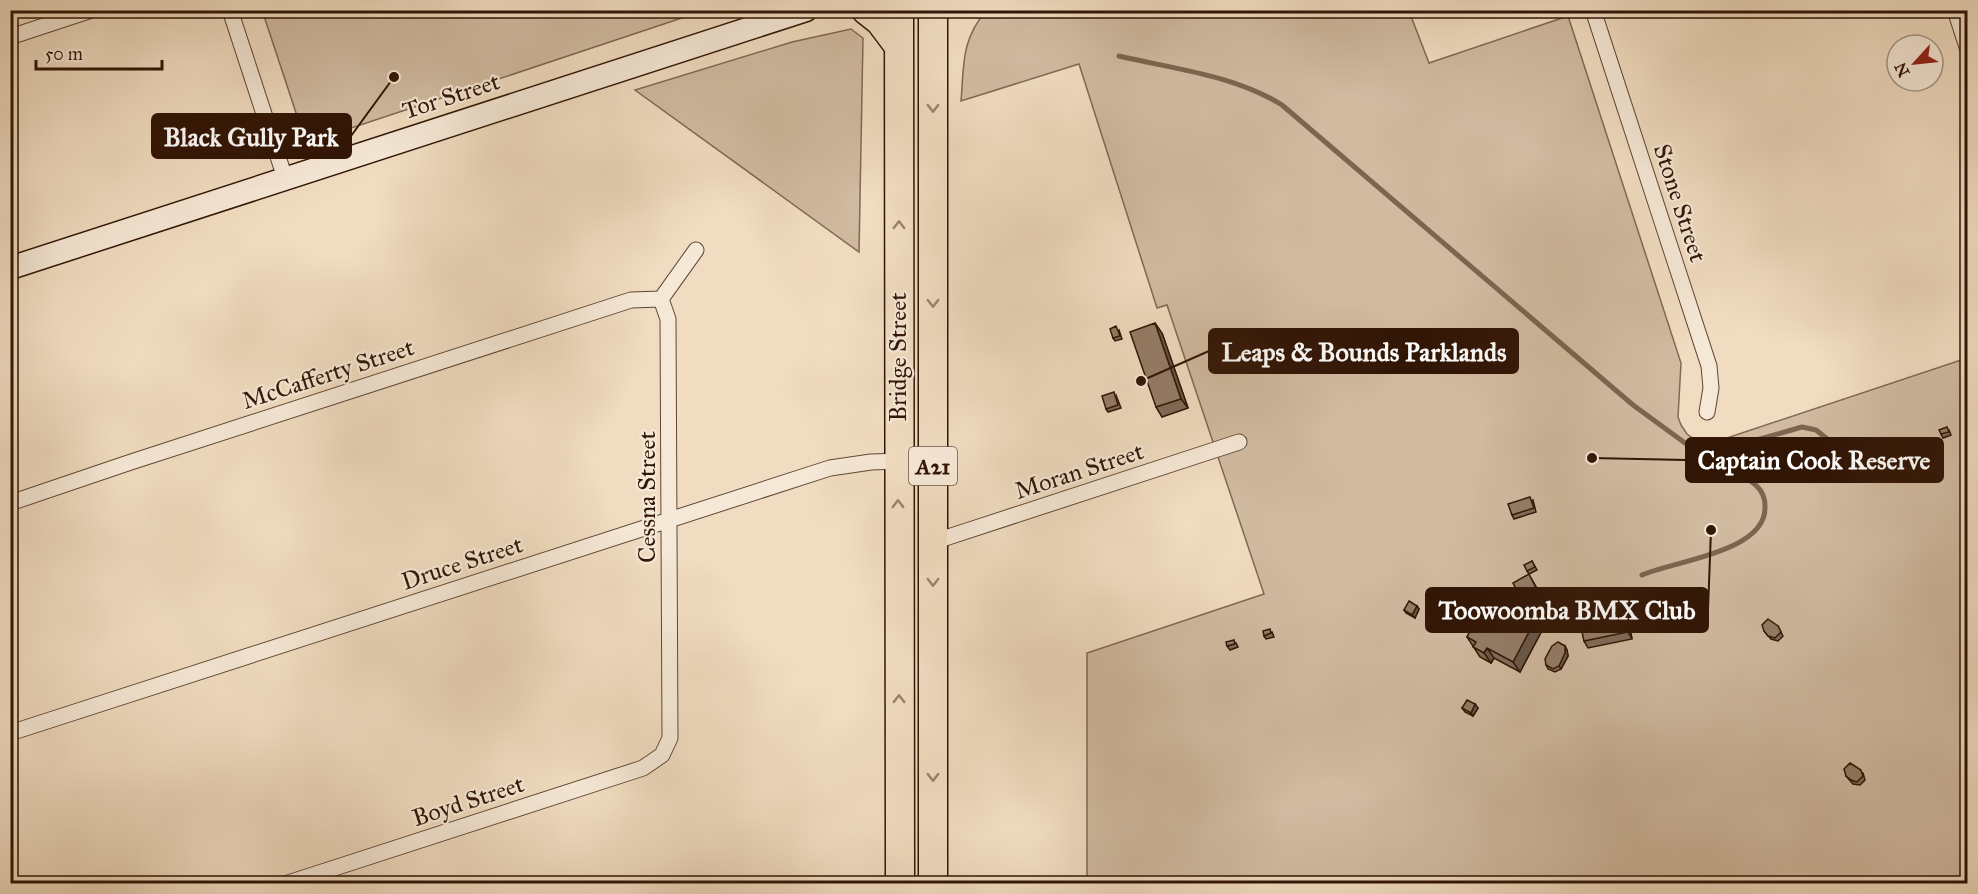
<svg xmlns="http://www.w3.org/2000/svg" width="1978" height="894" font-family="'IM FELL Great Primer',serif">
<style>
.green{fill:#d0baa0;stroke:#806852;stroke-width:1.5}
.lines{fill:none;stroke-linecap:round;stroke-linejoin:round}
.stream{stroke:#7d644f;stroke-width:5}
.street-casing{stroke:#614734;stroke-width:17}
.secondary-casing{stroke:#311505;stroke-width:25}
.highway-casing{stroke:#311505;stroke-width:31}
.street{stroke:#f5e8d6;stroke-width:15}
.secondary{stroke:#f5e8d6;stroke-width:22}
.highway{stroke:#f0dcc0;stroke-width:28}
.wall{fill:#7f6b58;stroke:#311505;stroke-width:1.5}
.shaded-wall{fill:#685747;stroke:#311505;stroke-width:1.5}
.building{fill:#947c66;stroke:#311505;stroke-width:1.5}
.oneway{stroke:#9a826c}
.labels{text-anchor:middle;dominant-baseline:central;stroke-width:4.5;stroke-linejoin:round;paint-order:stroke}
.shield{fill:#f5e8d6;stroke:#6c5444;stroke-width:1.5}
.shield-label{font-size:22px;font-weight:bold;fill:#311505}
.street-label{font-size:24px;fill:#311505;stroke:#f5e8d6}
.leader{fill:none;stroke:#311505;stroke-width:2}
.callout-dot{fill:#311505;stroke:#f5e8d6;stroke-width:2}
.callout{fill:#311505;stroke:#311505;stroke-width:2}
.callout-label{font-size:26px;text-anchor:middle;font-weight:bold;fill:#fff}
</style>
<rect width="100%" height="100%" fill="#f0dcc0"/>
<filter id="stains"><feTurbulence type="fractalNoise" baseFrequency=".00333" numOctaves="4"/><feColorMatrix values="0 0 0 0 .2 0 0 0 0 .09 0 0 0 0 .02 0 0 0 .5 -.17"/></filter>
<radialGradient id="worn" r=".72"><stop offset=".6" stop-color="#630" stop-opacity="0"/><stop offset="1" stop-color="#630" stop-opacity=".3"/></radialGradient>
<path class="green" d="M262,10h441v1l-397,132z
M1261,10l2,7 19,-7 127,1 20,52 139,-47 113,347 -3,54 3,8 6,9 7,5 18,4 255,-85v525h-880v-230l177,-59 -97,-289 -10,3 -78,-244 -118,37c3,-36 0,-61 25,-90z
M851,29l12,9 -4,214 -224,-162 157,-48z"/>
<g class="lines">
<path class="stream" d="M1119,56c55,13 115,19 163,49l351,300 52,38 22,6 21,-1 74,-21 14,3 19,15
M1642,575c32,-14 123,-23 123,-67 1,-20 -14,-28 -30,-35l-4,-26"/>
<g class="street-casing">
<path id="street" d="M230,10l55,168
M1593,10l116,356 2,22 -4,24
M1955,10l13,40
M10,37l82,-27
M661,299l35,-49
M10,503l121,-41 500,-162 30,-1
M933,542l306,-100
M10,733l820,-265 41,-6 62,-2
M285,884l358,-116 19,-13 8,-17 -2,-419 -7,-20"/>
</g>
<g class="secondary-casing">
<path id="secondary" d="M10,268l796,-258"/>
</g>
<g class="highway-casing">
<path id="highway" d="M866,10l14,11 18,24
M899,10l1,874
M933,884v-874"/>
</g>
<use href="#street" class="street"/>
<use href="#secondary" class="secondary"/>
<use href="#highway" class="highway"/>
</g>
<path class="wall" d="M1119,330l3,9 -7,2 -2,-3z
M1162,333l26,75 -26,9 -6,-10z
M1116,395l5,13 -13,4 -2,-3z
M1949,430l2,5 -8,3 -2,-4z
M1533,500l3,12 -22,7 -2,-4z
M1532,561l5,9 -8,4 -2,-3z
M1531,578l11,19 -17,9 -2,-4z
M1417,606l2,3 -4,9 -9,-5 -2,-3z
M1487,622l13,1 4,6 42,-6 -26,49 -26,-14 -3,5 -11,-6 -13,-20z
M1598,622l31,2 3,15 -44,9 -4,-7z
M1778,626l5,10 -5,5 -7,-2 -7,-8z
M1272,632l2,5 -8,2 -2,-3z
M1236,643l2,4 -8,3 -3,-4z
M1565,646l2,4 1,6 -7,13 -6,3 -7,-3 -2,-4z
M1475,704l3,4 -5,8 -8,-4 -3,-4z
M1863,773l2,7 -5,5 -7,-1 -7,-8z"/>
<path class="shaded-wall" d="M1155,323l7,10 26,75 -7,-9z
M1417,606l2,3 -4,9 -3,-3z
M1539,613l7,10 -26,49 -7,-10z
M1625,617l4,7 3,15 -4,-7z
M1500,623l7,10 -10,-5z
M1565,646l2,4 1,6 -7,13 -2,-3z
M1487,648l7,10 -3,5 -7,-10z
M1475,704l3,4 -5,8 -2,-3z"/>
<path class="building" d="M1155,323l26,76 -25,8 -26,-75z
M1116,326l4,10 -7,2 -3,-9z
M1114,392l4,13 -12,4 -4,-13z
M1947,427l2,5 -8,2 -2,-4z
M1530,497l4,11 -22,7 -4,-11z
M1532,561l3,6 -8,4 -3,-6z
M1529,574l10,20 -16,8 -10,-19z
M1409,601l8,5 -5,9 -8,-5z
M1518,602l21,11 -26,49 -26,-14 -3,5 -11,-6 3,-5 -9,-5 10,-20 10,5 2,-5 11,6 -3,5 6,3z
M1594,616l1,7 30,-6 3,15 -44,9 -5,-22z
M1768,619l10,7 3,6 -6,6 -7,-2 -4,-5 -2,-6z
M1270,629l1,4 -7,3 -1,-5z
M1234,640l1,4 -8,2 -1,-4z
M1558,642l7,4v7l-6,13 -6,3 -7,-4 -1,-6 7,-13z
M1467,700l8,4 -4,9 -9,-5z
M1850,763l11,7 2,6 -6,6 -6,-2 -5,-4 -2,-7z
M1495,878l3,6h-11v-4z"/>
<defs><path id="oneway-chevron" d="M-2-3.5L2.5 0L-2 3.5" fill="none" stroke-width="1.6" stroke-linecap="round" stroke-linejoin="round" transform="scale(1.5)"/></defs>
<g class="oneway">
<use href="#oneway-chevron" transform="translate(933 108) rotate(90)"/>
<use href="#oneway-chevron" transform="translate(899 225) rotate(-90)"/>
<use href="#oneway-chevron" transform="translate(933 303) rotate(90)"/>
<use href="#oneway-chevron" transform="translate(898 504) rotate(-90)"/>
<use href="#oneway-chevron" transform="translate(933 582) rotate(90)"/>
<use href="#oneway-chevron" transform="translate(899 699) rotate(-90)"/>
<use href="#oneway-chevron" transform="translate(933 777) rotate(90)"/>
</g>
<g class="labels">
<rect class="shield" x="909" y="447" width="48" height="38" rx="4.5"/>
<g class="shield-label">
<text x="933" y="466">A21</text>
</g>
<g class="street-label">
<text transform="translate(451 96) rotate(-18)">Tor Street</text>
<text transform="translate(1680 203) rotate(72)">Stone Street</text>
<text transform="translate(898 357) rotate(-90)">Bridge Street</text>
<text transform="translate(328 374) rotate(-18)">McCafferty Street</text>
<text transform="translate(1079 471) rotate(-18)">Moran Street</text>
<text transform="translate(647 497) rotate(-90)">Cessna Street</text>
<text transform="translate(462 563) rotate(-18)">Druce Street</text>
<text transform="translate(468 801) rotate(-18)">Boyd Street</text>
</g>
</g>
<path class="leader" d="M394 77L351 136M1141 381L1209 351M1592 458L1686 460M1711 530L1708 610"/>
<g class="callout-dot">
<circle cx="394" cy="77" r="6"/>
<circle cx="1141" cy="381" r="6"/>
<circle cx="1592" cy="458" r="6"/>
<circle cx="1711" cy="530" r="6"/>
</g>
<g class="callout">
<rect x="152" y="114" width="199" height="44" rx="6"/>
<rect x="1209" y="329" width="309" height="44" rx="6"/>
<rect x="1686" y="438" width="257" height="44" rx="6"/>
<rect x="1426" y="588" width="282" height="44" rx="6"/>
</g>
<g class="callout-label">
<text x="251" y="146">Black Gully Park</text>
<text x="1364" y="361">Leaps &amp; Bounds Parklands</text>
<text x="1814" y="469">Captain Cook Reserve</text>
<text x="1567" y="619">Toowoomba BMX Club</text>
</g>
<rect width="1978" height="894" fill="none" stroke="#f0dcc0" stroke-width="36"/>
<rect x="12" y="12" width="1954" height="870" fill="none" stroke="#311505" stroke-width="3"/>
<rect x="18" y="18" width="1942" height="858" fill="none" stroke="#311505" stroke-width="1.5"/>
<g transform="translate(1915 63) rotate(243)"><circle r="28" fill="#f5e8d6" stroke="#a79482" stroke-width="1.5"/>
<path d="M0-4.5L10 22L0 15L-10 22Z" fill="#8f2418"/>
<text y="-9" font-size="16" font-weight="bold" text-anchor="middle" fill="#311505">N</text>
</g>
<path d="M36 60v9h126v-9" fill="none" stroke="#311505" stroke-width="3"/>
<text x="45" y="60" font-size="18" fill="#311505" stroke="#f5e8d6" stroke-width="4.5" paint-order="stroke">50 m</text>
<rect width="100%" height="100%" filter="url(#stains)"/>
<rect width="100%" height="100%" fill="url(#worn)"/>
</svg>
